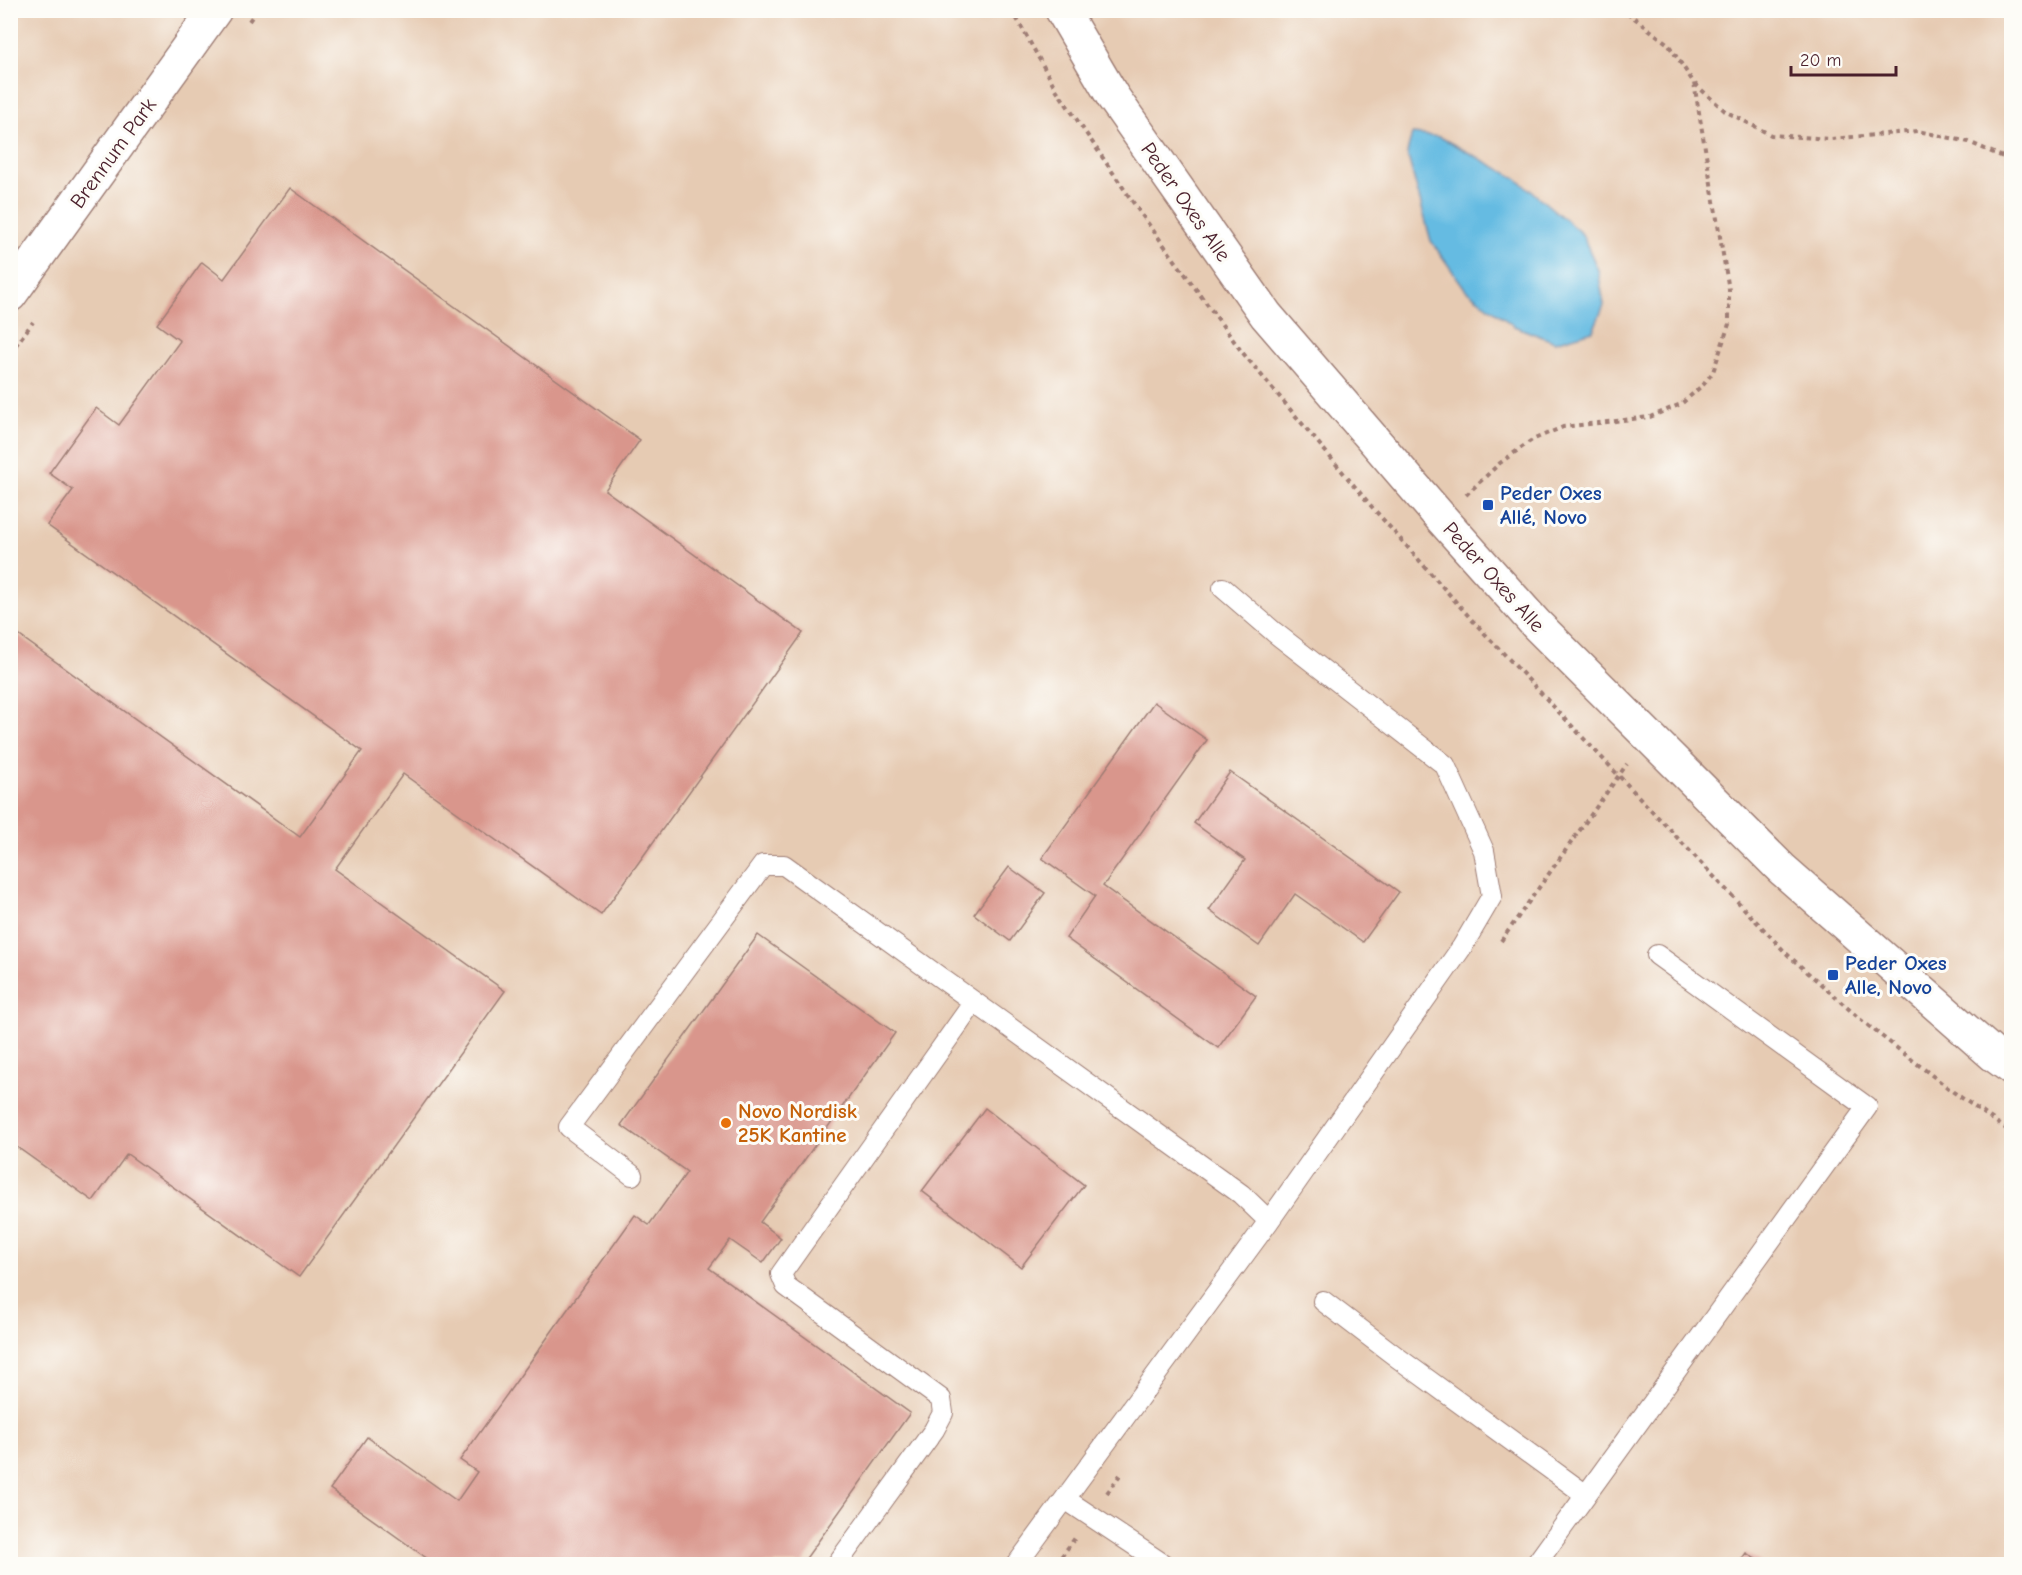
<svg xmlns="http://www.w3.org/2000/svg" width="2022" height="1575" font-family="'Comic Neue',sans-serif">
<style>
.built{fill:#e6cbb3}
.water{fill:#65bbe2;stroke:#586d86;stroke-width:1.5}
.building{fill:#d9968c}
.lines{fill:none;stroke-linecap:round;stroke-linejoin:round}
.service-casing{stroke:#9e7d74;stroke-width:22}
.minor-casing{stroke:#9e7d74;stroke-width:36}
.tertiary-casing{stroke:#9e7d74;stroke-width:36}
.path{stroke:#9e7d74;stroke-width:4;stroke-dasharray:4.5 4.5;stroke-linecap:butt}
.service{stroke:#fff;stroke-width:20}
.minor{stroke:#fff;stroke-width:33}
.tertiary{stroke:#fff;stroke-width:33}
.transit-dot{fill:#1a4fb4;stroke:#fdfcf7;stroke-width:2}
.food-dot{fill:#e8710a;stroke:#fdfcf7;stroke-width:2}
.labels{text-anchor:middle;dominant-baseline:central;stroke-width:6;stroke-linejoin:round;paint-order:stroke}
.street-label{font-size:21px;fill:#4a1f2b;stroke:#fdfcf7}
.transit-label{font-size:21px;font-weight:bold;fill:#164399;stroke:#fdfcf7;text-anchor:start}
.food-label{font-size:21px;font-weight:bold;fill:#c56008;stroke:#fdfcf7;text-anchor:start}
</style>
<rect width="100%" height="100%" fill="#fdfcf7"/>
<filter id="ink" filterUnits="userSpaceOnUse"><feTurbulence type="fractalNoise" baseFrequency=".0167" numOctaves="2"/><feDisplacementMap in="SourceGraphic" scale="12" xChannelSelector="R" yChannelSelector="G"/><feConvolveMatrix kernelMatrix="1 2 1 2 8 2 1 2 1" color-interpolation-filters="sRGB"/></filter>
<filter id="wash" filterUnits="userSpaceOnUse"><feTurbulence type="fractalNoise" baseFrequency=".008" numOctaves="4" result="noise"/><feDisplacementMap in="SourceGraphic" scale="24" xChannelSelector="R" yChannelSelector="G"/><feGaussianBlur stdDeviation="1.35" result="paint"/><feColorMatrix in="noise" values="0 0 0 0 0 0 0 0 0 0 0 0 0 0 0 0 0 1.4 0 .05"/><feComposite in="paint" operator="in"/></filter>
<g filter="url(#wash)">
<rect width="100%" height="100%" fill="#f3dbbd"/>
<path class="built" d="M11,11h2000v1553h-2000z"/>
<path class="water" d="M1412,134l28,3 76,41 66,56 16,36 6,35 -11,26 -38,11 -41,-16 -48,-36 -35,-49 -24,-88z"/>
<g id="blocks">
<path class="building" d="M290,188l350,252 -35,50 198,143 -202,282 -198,-141 -68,95 170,122 -206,286 -172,-123 -34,47 -83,-59v-513l290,208 62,-86 -315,-226 26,-35 -24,-17 47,-65 23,17 61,-84 -23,-17 45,-62 22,17z
M1154,702l53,38 -104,146 153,110 -38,52 -152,-110 29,-42 -53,-38z
M1230,772l169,120 -36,50 -68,-48 -36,52 -50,-36 36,-50 -51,-37z
M1009,867l36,26 -35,48 -36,-27z
M758,935l137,98 -135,189 21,16 -18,25 -33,-23 -21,28 201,145 -108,151h-367l-105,-75 37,-52 90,64 20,-29 -17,-12 175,-245 14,10 38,-53 -66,-47z
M985,1108l99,77 -63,82 -99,-76z
M1746,1553l17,11h-25z"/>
</g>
</g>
<g filter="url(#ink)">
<use href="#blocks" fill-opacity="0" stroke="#9e7d74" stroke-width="1.5"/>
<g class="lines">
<g class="service-casing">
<path id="service" d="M1223,588l51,44 171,133 39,86 8,45 -30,51 -193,274
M632,1175l-63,-48 194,-262h21l457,329 28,27 -252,343
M1323,1301l75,57 188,137 281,-388 -210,-152
M1065,1499l98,65
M837,1564l97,-134 9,-17 -2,-14 -155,-113 -5,-12 193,-272
M1536,1564l50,-69"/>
</g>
<g class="minor-casing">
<path id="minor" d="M10,295l205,-285"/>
</g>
<g class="tertiary-casing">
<path id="tertiary" d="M1062,10l51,87 153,218 176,204 94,105 246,245 212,186 18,13"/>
</g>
<path class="path" d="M1012,10l44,79 83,122 103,141 130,155 100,113 315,334 74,66 91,71 60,42
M249,21l8,-11
M1695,84l30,27 46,24 60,4 87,-8 51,11 43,19
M10,353l23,-31
M1466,495l34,-32 32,-23 31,-13 87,-10 31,-13 23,-20 9,-12 16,-48v-34l-35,-207 -26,-39 -44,-34
M1501,941l126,-177
M1107,1493l13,-18
M1056,1564l19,-26"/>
<use href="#service" class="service"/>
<use href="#minor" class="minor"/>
<use href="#tertiary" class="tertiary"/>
</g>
</g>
<g class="transit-dot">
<rect x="1482" y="499" width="12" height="12" rx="3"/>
<rect x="1827" y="969" width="12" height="12" rx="3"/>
</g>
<circle class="food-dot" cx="726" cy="1123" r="6"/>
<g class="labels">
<g class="street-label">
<text transform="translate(113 153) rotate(-54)">Brennum Park</text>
<text transform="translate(1186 202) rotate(55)">Peder Oxes Alle</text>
<text transform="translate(1494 577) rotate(48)">Peder Oxes Alle</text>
</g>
<g class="transit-label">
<text x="1500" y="493">Peder Oxes<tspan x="1500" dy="24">Allé, Novo</tspan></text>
<text x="1845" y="963">Peder Oxes<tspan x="1845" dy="24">Alle, Novo</tspan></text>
</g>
<g class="food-label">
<text x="738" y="1111">Novo Nordisk<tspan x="738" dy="24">25K Kantine</tspan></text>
</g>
</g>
<rect width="2022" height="1575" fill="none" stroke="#fdfcf7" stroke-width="36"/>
<path d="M1791 66v9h105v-9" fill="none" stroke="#4a1f2b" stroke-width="3"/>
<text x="1800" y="66" font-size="18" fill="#4a1f2b" stroke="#fdfcf7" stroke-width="4.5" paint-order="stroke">20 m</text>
</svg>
